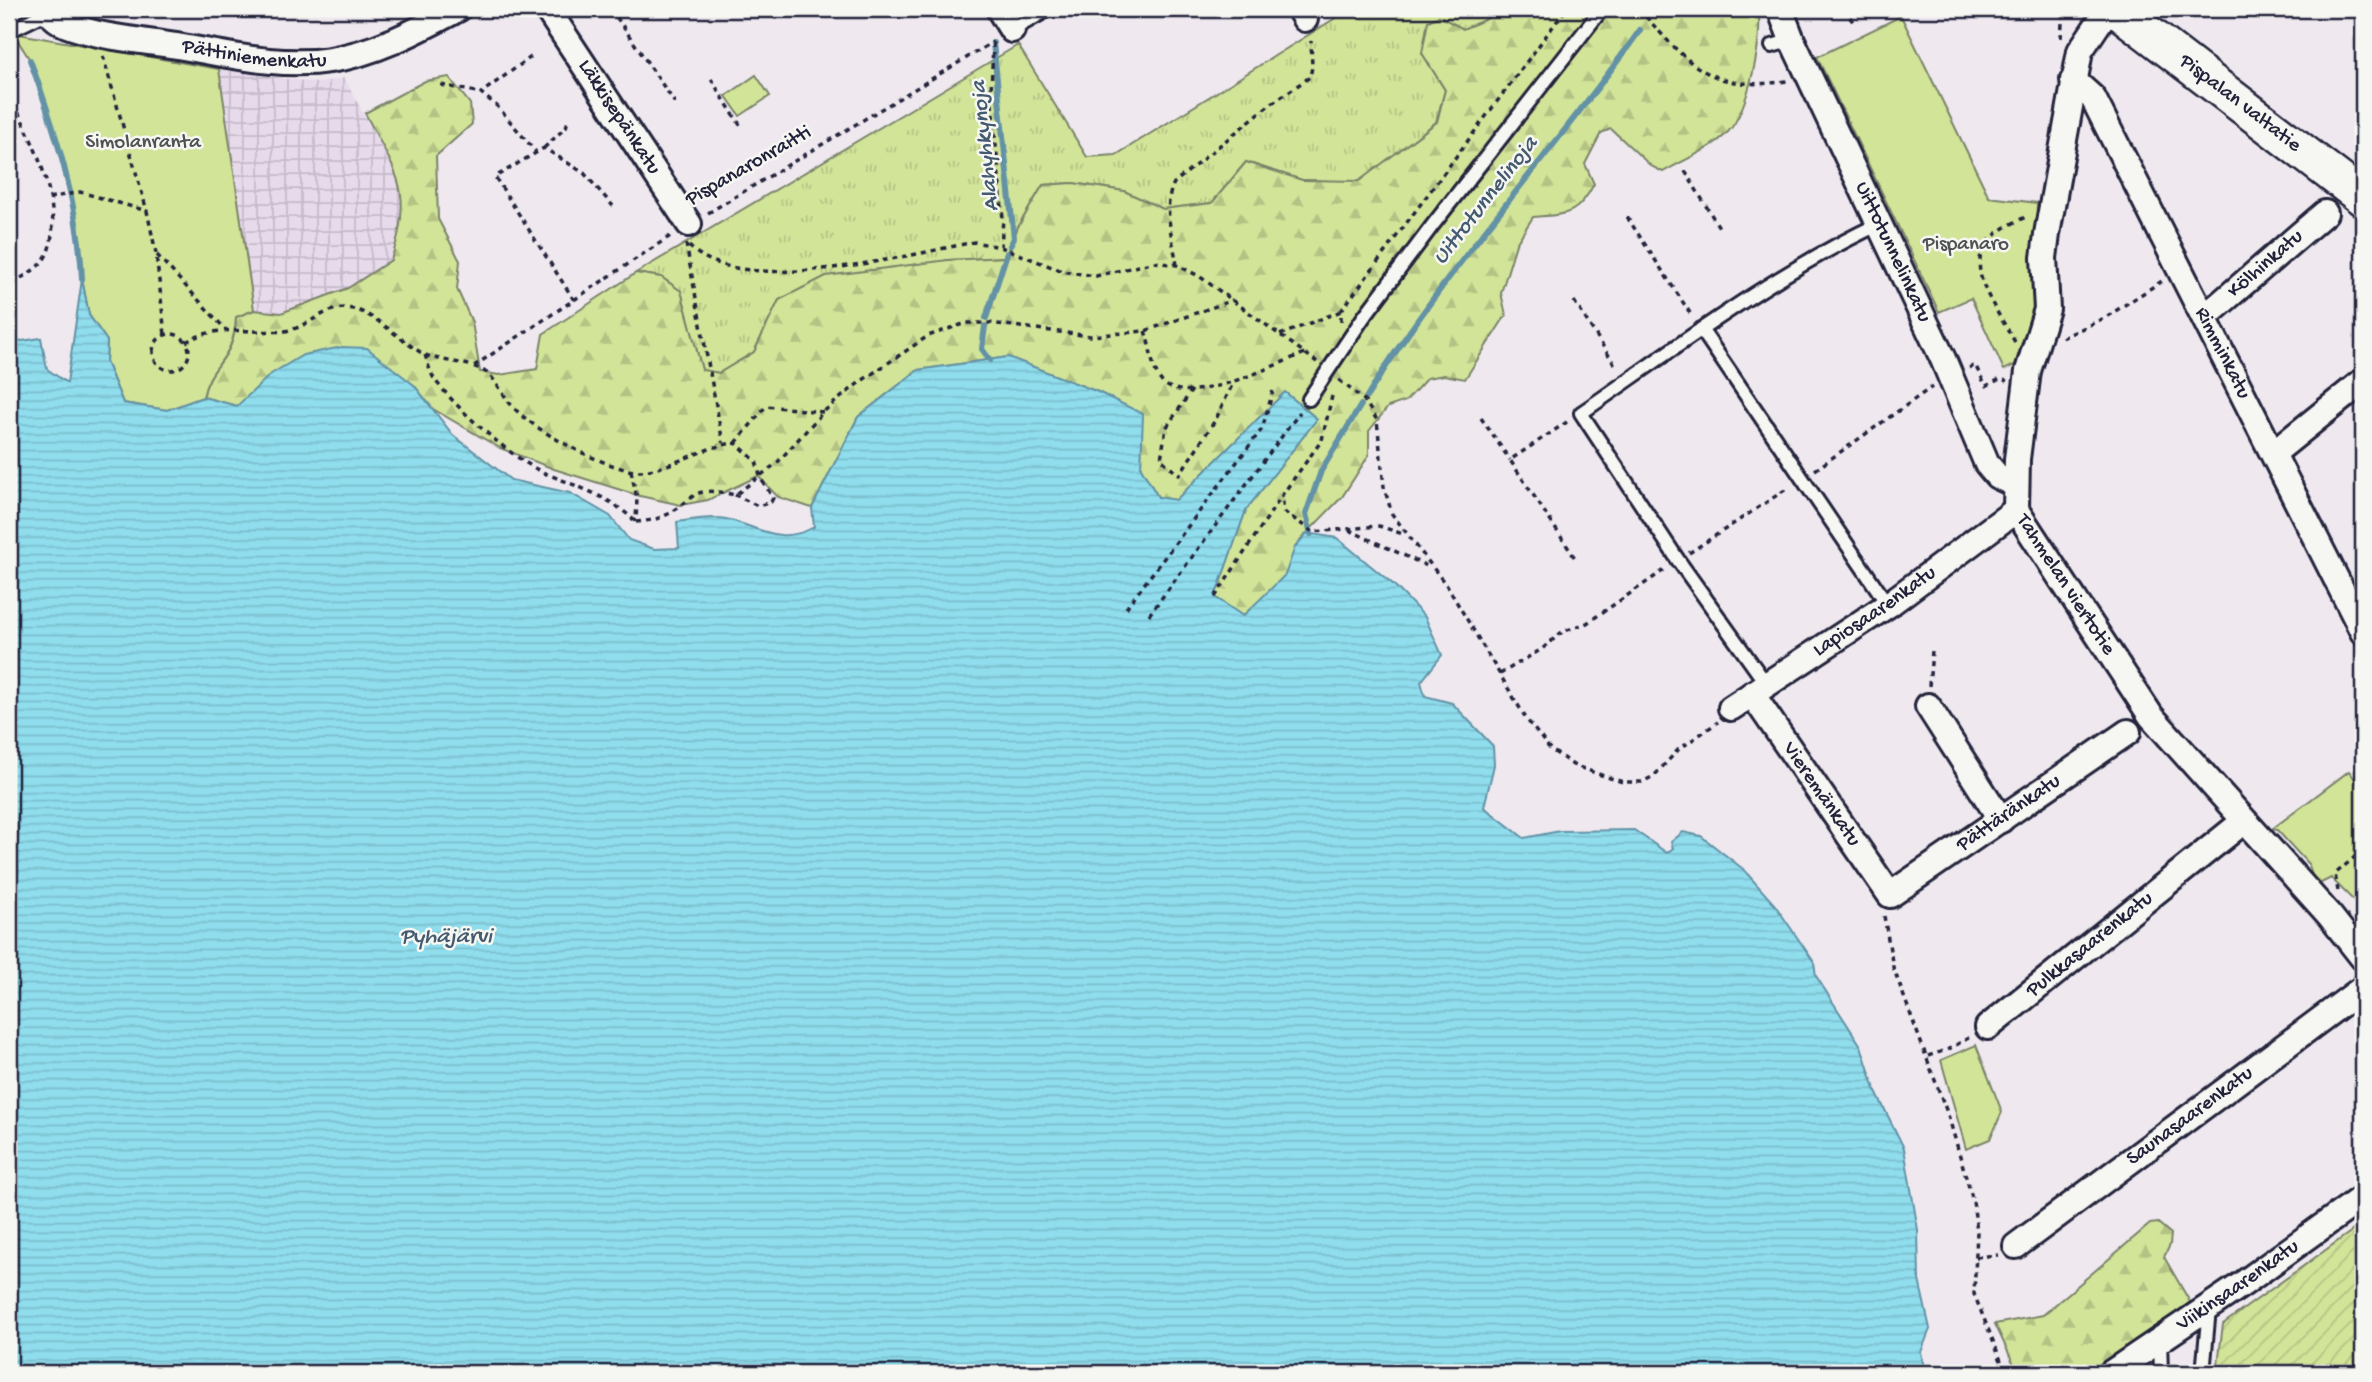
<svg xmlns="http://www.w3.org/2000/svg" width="2372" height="1382" font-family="'Gochi Hand',sans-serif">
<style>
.industrial{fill:url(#industrial-grid)}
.grass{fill:url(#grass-tufts);stroke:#7a836a;stroke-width:2}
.forest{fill:url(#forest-firs);stroke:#7a836a;stroke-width:2}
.park{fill:#d2e498;stroke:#7a836a;stroke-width:2}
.garden{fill:url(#garden-furrows);stroke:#7a836a;stroke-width:2}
.water{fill:url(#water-rules);stroke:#6392a6;stroke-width:2}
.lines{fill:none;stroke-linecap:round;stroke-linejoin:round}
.stream{stroke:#6392a6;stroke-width:6}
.service-casing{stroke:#22223b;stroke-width:18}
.minor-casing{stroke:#22223b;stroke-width:30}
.secondary-casing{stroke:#22223b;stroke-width:40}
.path{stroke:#22223b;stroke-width:3.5;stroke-dasharray:5 5;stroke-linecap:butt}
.service{stroke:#f6f6f2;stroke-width:12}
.minor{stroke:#f6f6f2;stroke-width:24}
.secondary{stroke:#f6f6f2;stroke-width:35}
.labels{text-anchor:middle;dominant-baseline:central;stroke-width:5;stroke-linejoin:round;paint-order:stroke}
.street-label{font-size:21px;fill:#22223b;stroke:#f6f6f2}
.park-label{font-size:21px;fill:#4e5252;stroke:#f6f6f2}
.water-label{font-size:23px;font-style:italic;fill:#435a70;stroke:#f6f6f2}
</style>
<defs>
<pattern id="industrial-grid" width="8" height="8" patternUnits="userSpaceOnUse" patternTransform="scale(1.75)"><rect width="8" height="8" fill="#e7daeb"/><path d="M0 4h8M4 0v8" fill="none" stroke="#c6bbca"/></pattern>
<pattern id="grass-tufts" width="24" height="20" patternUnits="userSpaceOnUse" patternTransform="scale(1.75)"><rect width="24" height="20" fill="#d2e498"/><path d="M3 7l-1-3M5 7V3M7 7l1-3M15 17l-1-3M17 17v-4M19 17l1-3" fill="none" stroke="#b4c384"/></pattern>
<pattern id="forest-firs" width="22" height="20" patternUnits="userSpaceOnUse" patternTransform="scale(1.75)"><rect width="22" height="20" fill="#d2e498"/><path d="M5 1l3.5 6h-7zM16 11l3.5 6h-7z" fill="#b4c384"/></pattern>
<pattern id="garden-furrows" width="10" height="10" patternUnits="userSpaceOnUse" patternTransform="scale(1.75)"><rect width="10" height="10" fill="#d2e498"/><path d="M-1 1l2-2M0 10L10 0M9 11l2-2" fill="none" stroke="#b4c384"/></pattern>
<pattern id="water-rules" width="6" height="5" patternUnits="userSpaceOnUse" patternTransform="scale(1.75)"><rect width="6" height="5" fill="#8fdded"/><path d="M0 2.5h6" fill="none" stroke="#7bbdcc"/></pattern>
</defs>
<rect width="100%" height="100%" fill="#efe9ef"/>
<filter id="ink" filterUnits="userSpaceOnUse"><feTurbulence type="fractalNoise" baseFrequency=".0143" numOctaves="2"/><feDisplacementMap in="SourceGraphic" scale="14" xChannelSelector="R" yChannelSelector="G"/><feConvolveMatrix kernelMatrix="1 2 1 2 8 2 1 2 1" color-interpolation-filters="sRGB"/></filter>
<g filter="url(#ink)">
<path class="industrial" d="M219,69l99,14 26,-5 55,101 5,30 -13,51 -43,28 -67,25 -27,-3z"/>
<path class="grass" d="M1350,9h147l-10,10 -24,10 -24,-13 -17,37 23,37 -9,32 -77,60 -57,-2 -56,-18 -34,41 -49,6 -39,-18 -51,-8 -30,2 -25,42 -12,30 -58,3 -169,40 -25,52 -35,21 -17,-3 -21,-79 -20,-14 -25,-4 382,-228 69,112 29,-2z"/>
<path class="forest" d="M1497,9h261c6,28 -10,102 -30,123 -16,17 -45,28 -65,40l-12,-6 -40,-37 -10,4 -16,31 9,20c-17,32 -27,30 -61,33l-17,27 -15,49 5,22 -41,64 -21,-4 -17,3 -21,23 -18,6 -19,24v24l-27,42 -41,42 -16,36 -15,17 -28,24 -27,-19 31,-87 71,-91 -32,-27 -109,108 -18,-3 -17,-29 1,-54 -44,-22 -90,-35 -90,13 -60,47 -46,91 -34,-11 -20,-21 -50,24 -27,5 -41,-9 -86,-27 -54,-21 -67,-39 -19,-24 -177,21 -34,-9c7,-35 32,-35 33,-80l18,-7 27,3 67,-25 43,-28c24,-70 5,-86 -26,-147l60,-32 24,-4 21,27 2,20 -36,32 2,63 22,42 -3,28 15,33 8,50 19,3 38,-6 6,-35 93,-61 25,4 20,14 21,79 17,3 35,-21 25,-52 47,-24 122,-16 58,-3 12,-30 25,-42 30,-2 51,8 39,18 49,-6 34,-41 56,18 57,1 78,-59 8,-32 -23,-37 6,-32 11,-5 24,13 24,-10z
M2158,1223l13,11 -1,11 -6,12 26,45 -90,71h-82l-23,-49 48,-9 107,-91z"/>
<path class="park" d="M1901,16l88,181 48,6 -4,111 -18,51 -11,5 -33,-72 -32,14 -122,-255z
M13,33l206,36 35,241 -18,7c-2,45 -26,45 -33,80l-36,13 -44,-7 -17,-41 1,-21 -18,-26 -7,-36 -1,-34 -32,-134 -19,-51z
M756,75l14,21 -30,20 -14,-20z
M2349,771l14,19v109l-6,5 -26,-26 -16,8 -6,-21 -32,-35 -5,-1z
M1976,1045l26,67 -12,27 -24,10 -25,-89z"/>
<path class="garden" d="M2363,1223v150h-146l6,-49z"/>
<path class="water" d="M82,279l7,36 18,26 -1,21 17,41 44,7 36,-13 34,9 34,-32 32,-19 39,-8 25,1 47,37 39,50 58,45 59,13 40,23 19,24 25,9 25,-1 -2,-26c14,-2 34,-6 49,-3 33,8 54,27 88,8l-2,-19 46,-91 60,-47 90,-13 90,35 45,22 -2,54 17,29 18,3 109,-108 32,27 -71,91 -31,87 28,19 42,-41 10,-28 12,-14 30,5 57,47 31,32 17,38 -21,27 4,14 27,7 41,43 1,19 -10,42 40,31 36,-7 74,-1 33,23 6,-5 -2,-6 12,-10 18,4 42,33 32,36 39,57 2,14 45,70 15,46 28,56 14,82 1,50 11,49 -9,23 4,21h-1916v-1035l13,3 19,-3 6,31 20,14z"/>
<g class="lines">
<path class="stream" d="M993,43l21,195 -4,8
M30,60c25,69 49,145 52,219
M986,318l21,-65
M985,326l-3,23 8,11
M1366,398c80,-131 186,-243 274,-368
M1311,534l-5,-20 15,-43 40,-66"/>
<g class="service-casing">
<path id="service" d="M1012,30l37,-21
M9,31l39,-19
M1772,46l20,-6
M1701,329l187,276
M1309,399l54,-81 69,-92 170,-217
M1767,685l-89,-125 -97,-147c96,-66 192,-139 298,-189
M2160,1339l1,34
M2203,1373l6,-64"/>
</g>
<g class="minor-casing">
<g id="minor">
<path id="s1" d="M46,9c5,6 13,13 21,16 35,13 73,15 110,21 50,8 102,22 153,14 46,-7 88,-30 128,-51"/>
<path id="s2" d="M547,9l142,215"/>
<path d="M999,9l13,21"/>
<path d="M1299,9l6,10"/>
<path id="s3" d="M1780,9l12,31 151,319 44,105 10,12 19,9"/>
<path id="s4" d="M2108,9l-28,42 -33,183 -3,24 3,51 -19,62 -11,88 -1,51 135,206 179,200 33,42"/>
<path id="s5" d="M2073,80l20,18 270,534"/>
<path id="s6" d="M2206,316l119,-103"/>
<path d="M2275,452l88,-71"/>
<path id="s7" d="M1752,694l138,201 238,-163"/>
<path d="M1928,706l73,114"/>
<path id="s8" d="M1731,708l157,-103 128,-95"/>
<path id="s9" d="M1988,1027l256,-206"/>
<path id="s10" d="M2016,1246l347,-258"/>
<path id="s11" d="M2111,1373l133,-90 119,-86"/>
</g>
</g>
<g class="secondary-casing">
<g id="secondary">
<path id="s12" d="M2116,9l247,189"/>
</g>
</g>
<path class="path" d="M611,9l64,94
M1639,9c49,54 69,84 148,72
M1844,9l10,14
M2067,9l9,7
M2061,38l2,-29
M993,43l-2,50 12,126 -2,27
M103,56l44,155 9,42 9,82
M531,57l-50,36 17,14 38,45
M711,79l29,46
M441,85l40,8
M9,94c21,41 58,113 38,160 -6,14 -25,24 -38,30
M544,148l22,-21 3,-9
M1685,171l35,58
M49,198l31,-6 67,19
M708,213l285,-171
M1627,217l65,99
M686,244l37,199
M689,246c51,53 219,9 285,-4l27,5 61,24 34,5 59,-14 22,3 22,11 118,86
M157,255l70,76
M1177,265c-4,-25 -15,-59 -3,-82l95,-78 41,-28 2,-10 -1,-26
M574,300l-79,-123 49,-29 40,25 29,33
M1574,301l43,67
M1341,321v-10l225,-302
M1145,331c6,15 6,39 17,51 26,27 113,-18 143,-29
M153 352a18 18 0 1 1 36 0a18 18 0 1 1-36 0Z
M1280,335l61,-24
M2062,338l44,-21 56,-36
M186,342c31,-19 66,-8 99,-11 22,-3 37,-22 59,-23 27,-1 58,36 82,47 19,8 44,6 61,18 10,8 17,24 26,34 23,25 82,55 115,63 32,7 74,-25 108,-27l20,18 5,18 12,19 -2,4 -13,4 -23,-11
M2015,342c-31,-54 -67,-92 13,-126
M425,355c3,8 5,18 10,25 21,28 79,81 112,94 34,14 62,22 89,48
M474,366l198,-131
M1969,368l6,-3 11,21 14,-7 7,2
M1339,380l25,20 13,20 7,67 8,27 55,72 80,134 23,29 23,16 31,11 19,6h19l12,-6 24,-26 40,-28
M1192,390l-26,38 -5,31 18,16 37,-56 17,-36
M1332,396l-10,44 -40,55 2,17 29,20 66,-6 24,8
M1481,418l29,42
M1567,422l-57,38 65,98
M736,443l30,-37 57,6
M1815,470l117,-83
M631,471l6,27 -1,24
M636,522c10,-1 20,-2 28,-6 34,-16 23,-32 71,-21l42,-32 46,-51 37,-30 68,-46 38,-13h24l100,13 55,-5 88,-31
M1349,530l78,36
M1689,553l99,-65
M1215,597l66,-100
M1126,608l136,-179 11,-38
M1149,615l151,-203
M1500,674l42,-25 20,-17 25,-9 79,-54
M1929,686l3,-35
M2338,891l-3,-17 28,-24
M1884,916l9,51 56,151 24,83 4,31 -3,62 32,79
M1928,1056l21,-7 21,-12
M1976,1257l22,-2"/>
<use href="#service" class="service"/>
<use href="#minor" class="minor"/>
<use href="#secondary" class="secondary"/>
</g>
</g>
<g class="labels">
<g class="street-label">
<text stroke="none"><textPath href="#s1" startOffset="217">Pättiniemenkatu</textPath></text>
<text stroke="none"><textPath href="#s12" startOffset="156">Pispalan valtatie</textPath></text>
<text stroke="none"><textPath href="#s2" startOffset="130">Läkkisepänkatu</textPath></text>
<text transform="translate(749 167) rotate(-30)">Pispanaronraitti</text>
<text stroke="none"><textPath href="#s3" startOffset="268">Uittotunnelinkatu</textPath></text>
<text stroke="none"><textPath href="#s6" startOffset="79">Kölhinkatu</textPath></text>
<text stroke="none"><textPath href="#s5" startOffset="313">Rimminkatu</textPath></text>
<text stroke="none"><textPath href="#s4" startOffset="606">Tahmelan viertotie</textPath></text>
<text stroke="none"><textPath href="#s8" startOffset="173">Lapiosaarenkatu</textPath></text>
<text stroke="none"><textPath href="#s7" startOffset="122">Vieremänkatu</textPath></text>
<text stroke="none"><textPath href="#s7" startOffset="388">Pättäränkatu</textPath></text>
<text stroke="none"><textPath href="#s9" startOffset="131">Pulkkasaarenkatu</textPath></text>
<text stroke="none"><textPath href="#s10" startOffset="217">Saunasaarenkatu</textPath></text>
<text stroke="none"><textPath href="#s11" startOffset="154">Viikinsaarenkatu</textPath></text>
</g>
<g class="park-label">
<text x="143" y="143">Simolanranta</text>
<text x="1966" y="245">Pispanaro</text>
</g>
<g class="water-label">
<text transform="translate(986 146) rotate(-96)">Alahyhkynoja</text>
<text transform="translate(1486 201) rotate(-52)">Uittotunnelinoja</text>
<text x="446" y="937">Pyhäjärvi</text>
</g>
</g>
<rect width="2372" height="1382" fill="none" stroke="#f6f6f2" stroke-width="35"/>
<rect x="18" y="18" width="2337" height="1347" fill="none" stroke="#22223b" stroke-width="2.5" filter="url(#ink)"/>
</svg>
